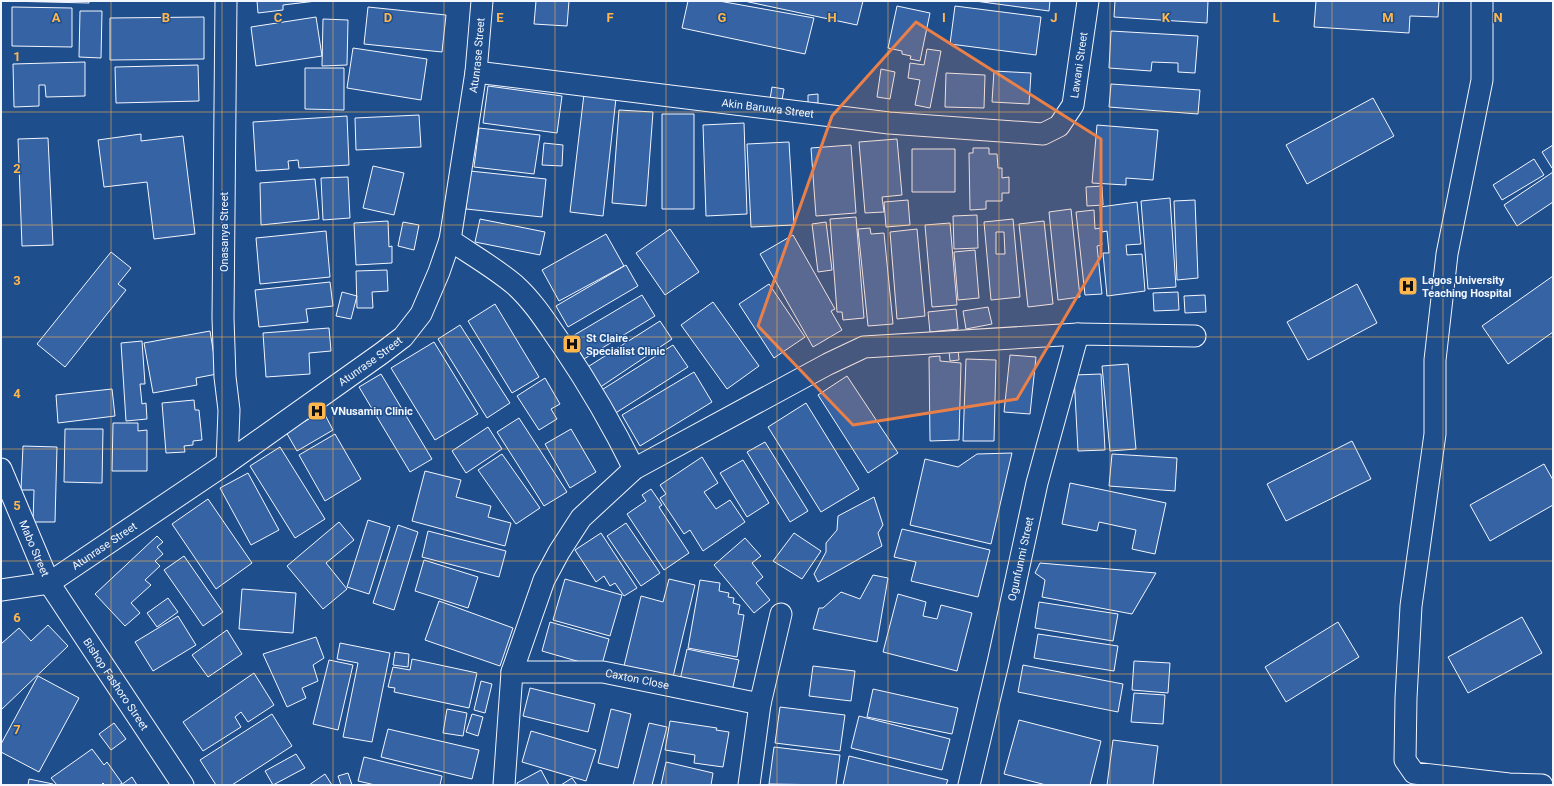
<svg xmlns="http://www.w3.org/2000/svg" width="1554" height="786" font-family="Roboto,sans-serif">
<style>
.building{fill:#3563a3;stroke:#f2f6ff;fill-rule:evenodd}
.lines{fill:none;stroke-linecap:round;stroke-linejoin:round}
.street-casing{stroke:#f2f6ff;stroke-width:23}
.street{stroke:#1f4e8c;stroke-width:21}
.marked{fill:#ea8049;fill-opacity:0.2;stroke:#ea8049;stroke-width:3;stroke-linejoin:round}
.grid{fill:none;stroke:#ffb74d;stroke-width:1;stroke-opacity:0.55}
.labels{text-anchor:middle;dominant-baseline:central;stroke-width:3;stroke-linejoin:round;paint-order:stroke}
.street-label{font-size:11px;fill:#f2f6ff;stroke:#1f4e8c}
.poi-label{font-size:11px;font-weight:bold;fill:#f2f6ff;stroke:#1f4e8c;text-anchor:start}
.grid-label{font-size:13px;text-anchor:middle;font-weight:bold;fill:#ffb74d;stroke:#1f4e8c;stroke-width:3;stroke-linejoin:round;paint-order:stroke}
</style>
<rect width="100%" height="100%" fill="#1f4e8c"/>
<path class="building" d="M5,1h84v2z
M257,1h59l-33,4v5l-25,3z
M536,1h33l-2,25 -33,-2z
M688,1h31l95,17 -9,36 -123,-26z
M744,1h119l-6,24z
M975,1h75l-1,10z
M1115,1h93l-1,22 -93,-6z
M1316,1h123l-1,16 -28,-1 -1,17 -95,-6z
M897,6l33,7 -10,48 -10,-2 1,-3 -9,-2v-3l-14,-3z
M955,6l86,11 -5,38 -86,-11z
M12,7l60,1v39l-60,-1z
M368,7l78,8 -4,37 -78,-8z
M80,11h22l-1,47 -22,-1z
M204,17v42l-94,1v-42z
M316,17l6,39 -66,10 -5,-39z
M323,19l25,1 -1,45 -25,1z
M1111,31l87,5 -3,37 -17,-1v-9l-26,-1 -1,9 -42,-3z
M353,48l74,11 -6,41 -74,-12z
M927,49l14,2 -11,57 -15,-3 5,-25 -12,-2 2,-15 14,2z
M85,62v34l-39,1 -1,-12h-6v21l-25,1 -1,-43z
M198,65l1,36 -83,2 -1,-36z
M305,68h39v42l-39,-1z
M881,69l14,3 -5,27 -13,-2z
M994,71l37,2 -2,31 -37,-2z
M946,73l39,2 -1,33 -39,-1z
M1111,84l89,6 -2,24 -89,-7z
M488,86l74,10 -5,37 -74,-10z
M772,87l12,2 -2,11 -12,-1z
M584,94l32,4 -13,118 -33,-4z
M818,94v9h-10v-8z
M1373,98l21,38 -87,48 -21,-39z
M619,110l34,2 -7,94 -34,-3z
M662,114h32v95h-32z
M419,115l2,32 -65,3 -1,-32z
M347,116l2,49 -50,3 -1,-8 -10,1 1,8 -33,2 -3,-49z
M744,123l3,91 -41,2 -3,-91z
M1097,125l61,5 -5,50 -27,-2v7l-34,-2z
M479,128l61,7 -6,39 -60,-7z
M141,134v7l42,-5 12,98 -41,5 -7,-57 -43,5 -6,-47z
M48,138l5,107 -31,1 -4,-107z
M897,139l5,56 -20,2 2,15 -19,1 -6,-71z
M789,142l5,83 -43,2 -4,-83z
M544,143l19,2 -1,21 -20,-1z
M851,145l5,68 -40,3 -5,-68z
M1553,145v23h-1l-10,-16z
M973,148h16v6h8l1,14h4v10l7,-1v16h-7v8h-16v8l-16,1 -1,-57h4z
M912,149h43v43h-43z
M1534,159l10,16 -42,25 -9,-15z
M373,166l31,7 -10,42 -31,-7z
M470,171l76,8 -4,38 -76,-8z
M1553,172v30l-36,24 -13,-21z
M348,177l2,41 -27,2 -2,-42z
M315,179l4,40 -58,6 -1,-42z
M1102,186l1,19 -16,1 -1,-19z
M1170,198l6,89 -28,2 -7,-88z
M908,200l2,25 -24,2 -2,-25z
M1195,200l3,78 -21,2 -3,-79z
M1137,202l4,42 -15,1 1,10 15,-1 3,37 -38,5 -4,-43h6l-2,-22 -5,1 -2,-25z
M1071,209l9,88 -22,3 -9,-88z
M1094,210l1,19 5,-1 2,17 -5,1 5,48 -17,1 -9,-83z
M977,215l1,33 -24,1 -1,-33z
M856,217l8,101 -21,2 -1,-8h-5l-7,-93z
M480,219l65,13 -5,23 -65,-13z
M1013,219l7,78 -29,3 -7,-78zM996,232h8l1,22h-9z
M388,221l1,26 3,-1v17l-36,2 -2,-42z
M1044,221l9,83 -25,3 -9,-83z
M403,222l16,3 -5,25 -16,-4z
M826,222l6,48 -14,2 -6,-48z
M950,223l7,82 -25,2 -7,-82z
M870,228l1,6 13,-1 9,91 -25,2 -10,-97z
M670,229l29,43 -34,23 -29,-42z
M917,229l8,87 -28,3 -7,-87z
M326,231l4,46 -70,7 -4,-46z
M606,234l18,32 -65,35 -17,-31z
M793,235l42,74 -4,2 11,19 -29,17 -53,-93z
M975,250l4,48 -21,2 -4,-48z
M111,252l20,16 -13,16 8,6 -61,77 -28,-23z
M626,265l12,21 -70,41 -12,-21z
M387,270l1,21 -16,1 1,16h-16l-1,-37z
M1553,276v56l-45,32 -26,-38z
M330,282l3,24 -27,3 2,13 -49,5 -4,-37z
M769,284l36,53 -31,21 -35,-54z
M1357,284l20,39 -69,37 -21,-38z
M342,292l15,4 -6,23 -15,-3z
M1178,292l1,18 -25,1 -1,-18z
M642,295l13,21 -71,43 -13,-22z
M1205,295l1,17 -21,1 -1,-17z
M713,302l46,64 -32,23 -46,-64z
M495,304l44,73 -27,16 -44,-72z
M988,307l4,17 -26,5 -3,-18z
M956,309l2,20 -28,3 -2,-20z
M660,321l12,18 -73,49 -13,-20z
M460,325l50,78 -23,15 -49,-79z
M329,328l2,23 -22,2 1,21 -44,3 -3,-44z
M210,331l7,43 -21,4 1,7 -44,8 -9,-50z
M142,341l3,43h-5l2,20 4,-1 1,16 -21,2 -5,-78z
M434,342l44,72 -43,26 -44,-72z
M673,345l15,22 -74,47 -14,-23z
M958,349l1,11 -9,1 -1,-10z
M1010,355l26,2 -6,57 -26,-2z
M940,356v5l21,2 -2,77 -29,1 -1,-84z
M966,359l30,1 -2,81h-31z
M1128,364l8,85 -26,2 -8,-85z
M694,372l18,30 -72,44 -18,-31z
M381,374l51,85 -22,13 -51,-85z
M1101,374l4,76 -27,1 -4,-76z
M847,376l51,77 -30,20 -50,-78z
M545,378l15,26 -9,5 6,10 -18,11 -22,-34z
M112,389l3,27 -57,7 -2,-28z
M194,400l1,10h4l3,30 -9,1v4l-9,1 1,6 -19,1 -4,-50z
M806,403l53,86 -38,23 -53,-85z
M323,411l10,19 -36,21 -11,-19z
M519,418l48,74 -23,14 -47,-74z
M113,423h25v8l9,-1v41h-35z
M488,427l14,22 -36,24 -14,-22z
M65,429h38l-1,54 -38,-1z
M571,429l25,43 -26,16 -25,-44z
M335,434l26,45 -36,22 -26,-46z
M1352,441l19,38 -85,42 -19,-37z
M765,442l43,69 -18,11 -43,-70z
M23,446l34,1 -2,75h-22l1,-32h-13z
M280,447l45,72 -30,19 -45,-72z
M1012,453l-21,91 -81,-19 15,-66 33,8 19,-13z
M502,454l38,54 -24,16 -38,-54z
M1112,454l65,4 -2,33 -66,-5z
M702,457l16,26 -14,9 12,17 14,-9 15,22 -42,29 -13,-21 -6,4 -24,-36 6,-4 -6,-9z
M743,460l26,43 -22,14 -27,-44z
M1544,464l9,16v25l-63,36 -20,-36z
M425,471l36,9 -5,17 35,9 -3,11 23,6 -6,23 -93,-25z
M248,473l31,57 -28,15 -31,-57z
M1070,483l96,20 -11,51 -23,-5 4,-19 -37,-8 -2,9 -35,-7z
M651,489l11,16 -3,2 30,46 -25,17 -37,-56 19,-13 -4,-6z
M874,497l9,28 -5,8 4,13 -64,36 -4,-8 12,-22v-9l11,-13 1,-14z
M208,499l44,64 -36,26 -44,-65z
M368,520l22,7 -21,67 -22,-7z
M339,522l15,18 -28,23 21,26 -24,20 -36,-43z
M626,523l34,50 -19,13 -34,-50z
M398,525l20,7 -24,78 -21,-7z
M902,529l88,21 -12,47 -67,-16 5,-19 -22,-5z
M428,531l78,20 -7,26 -77,-20z
M601,533l36,55 -13,8 -9,-13 -5,3 -6,-10 -8,6 -21,-32z
M794,533l27,18 -19,28 -29,-18z
M157,536l6,6 -6,5 6,7 -8,7 5,5 -15,14 6,5 -20,18 9,10 -15,13 -30,-32z
M745,538l16,18 -9,7 11,14 -7,6 14,17 -16,13 -40,-48z
M184,556l39,56 -20,14 -39,-56z
M424,560l54,17 -10,31 -53,-17z
M1040,563l116,10 -24,41 -90,-17 3,-17 -10,-7z
M873,575l15,3 -11,64 -64,-13 6,-21h4l18,-16 19,7z
M565,579l57,16 -12,41 -57,-16z
M669,579l26,6 -22,92 -49,-11 17,-70 22,6z
M700,580l20,3 -1,8 10,2 -1,4 6,1 -1,5 7,2 -2,9 6,1 -7,42 -49,-9z
M242,589l54,4 -3,40 -54,-4z
M898,594l28,8 -3,14 14,3 4,-14 31,8 -15,58 -74,-19z
M168,598l10,14 -21,15 -10,-14z
M439,601l74,27 -13,38 -75,-26z
M1039,602l79,12 -5,27 -78,-13z
M178,616l18,29 -43,26 -18,-29z
M1522,617l20,36 -74,40 -20,-36z
M550,622l59,17 -8,29 -59,-17z
M1338,622l21,35 -73,45 -21,-35z
M48,625l20,21 -67,64v-66l18,-16 12,13z
M227,630l15,24 -34,23 -16,-22z
M1038,634l80,12 -4,25 -80,-13z
M316,637l8,21 -11,7 5,16 -16,7 4,10 -19,9 -24,-53z
M340,643l50,10 -18,89 -29,-5 15,-74 -21,-4z
M687,649l52,11 -7,31 -52,-11z
M395,652l14,2 -1,13 -15,-2z
M412,659l65,14 -8,35 -75,-16 1,-4 -7,-1 5,-20 17,3z
M329,660l24,5 -15,65 -25,-6z
M1134,661l36,2 -2,30 -36,-3z
M1023,665l100,19 -5,28 -100,-20z
M813,666l42,5 -4,30 -42,-5z
M254,673l20,32 -26,17 -7,-10 -6,5 6,10 -38,24 -20,-29z
M38,676l41,22 -40,74 -38,-20v-8z
M481,681l11,3 -7,29 -11,-3z
M530,688l65,16 -7,28 -65,-16z
M873,689l85,19 -6,26 -85,-17z
M1134,693l31,2 -2,29 -32,-2z
M780,707l65,8 -5,36 -65,-8z
M447,709l20,4 -4,23 -20,-3z
M611,709l20,5 -13,54 -20,-5z
M272,714l20,32 -60,39h-16l-16,-25z
M472,714l11,3 -5,19 -12,-4z
M859,716l91,23 -8,31 -91,-22z
M1019,720l82,21 -11,44h-44l-42,-11z
M670,721l47,7 -1,2 13,2 -6,35 -29,-4 1,-8 -30,-5z
M114,723l12,16 -15,11 -12,-16z
M649,723l18,4 -15,58h-19z
M388,729l91,21 -7,29 -91,-22z
M531,731l65,19 -10,31 -64,-19z
M1113,740l45,6 -5,39h-46z
M774,747l66,8 -4,30 -67,-1z
M92,749l12,16 3,-3 15,21 -3,2h-14l-2,-2 -2,2h-44l-6,-7z
M296,754l9,14 -32,17 -8,-14z
M849,756l99,24 -2,5h-103z
M364,757l78,19 -2,9h-65l-17,-4z
M666,762l47,11 -2,12h-50z
M541,770l8,15h-31l-1,-2z
M348,773l4,12h-11l-3,-9z
M325,774l7,11h-23z
M132,777l5,8h-16z
M572,778l5,7h-16z
M29,779l24,5v1h-25z"/>
<g class="lines">
<g class="street-casing">
<g id="street">
<path d="M226,1l-3,317 2,59 4,33 -2,53"/>
<path d="M1482,1v79l-35,174 -12,106v74l-24,172 -5,92 -1,62 9,13 95,11 33,1"/>
<path id="s1" d="M476,72l413,51 154,11 16,-8 14,-21 15,-104"/>
<path d="M450,240c22,15 45,28 65,45 19,17 33,40 47,60 27,40 51,81 72,124"/>
<path id="s2" d="M1,469l48,114 134,202"/>
<path id="s3" d="M1,590l48,-7 178,-120 155,-110 21,-16 18,-23 18,-42 11,-32 26,-168 6,-71"/>
<path id="s4" d="M512,672h91l157,32"/>
<path d="M504,785l8,-113 32,-92 15,-28 22,-34 53,-49 194,-105 36,-17 214,-13 117,2"/>
<path d="M749,785l11,-81 21,-90"/>
<path id="s5" d="M969,785l29,-122 39,-180 41,-149"/>
</g>
</g>
<use href="#street" class="street"/>
</g>
<path class="marked" d="M916,22l185,117v117l-84,143 -164,26 -95,-99 74,-210z"/>
<path class="grid" d="M111,1v784M222,1v784M333,1v784M444,1v784M555,1v784M666,1v784M777,1v784M888,1v784M999,1v784M1110,1v784M1221,1v784M1332,1v784M1443,1v784M1,112h1552M1,225h1552M1,337h1552M1,449h1552M1,561h1552M1,674h1552"/>
<defs>
<g id="hospital-square" transform="scale(1)"><rect x="-9" y="-9" width="18" height="18" rx="4" fill="#ffb74d" stroke="#1f4e8c"/><path d="M-5-5h3v3.5h4V-5h3V5h-3V1.5h-4V5h-3Z" fill="#111"/></g>
</defs>
<g fill-rule="evenodd">
<use href="#hospital-square" x="1408" y="286"/>
<use href="#hospital-square" x="572" y="344"/>
<use href="#hospital-square" x="317" y="411"/>
</g>
<g class="labels">
<g class="street-label">
<text stroke="none"><textPath href="#s3" startOffset="775">Atunrase Street</textPath></text>
<text stroke="none"><textPath href="#s1" startOffset="654">Lawani Street</textPath></text>
<text stroke="none"><textPath href="#s1" startOffset="294">Akin Baruwa Street</textPath></text>
<text transform="translate(224 232) rotate(-90)">Onasanya Street</text>
<text stroke="none"><textPath href="#s3" startOffset="439">Atunrase Street</textPath></text>
<text stroke="none"><textPath href="#s3" startOffset="115">Atunrase Street</textPath></text>
<text stroke="none"><textPath href="#s2" startOffset="86">Mabo Street</textPath></text>
<text stroke="none"><textPath href="#s5" startOffset="232">Ogunfunmi Street</textPath></text>
<text stroke="none"><textPath href="#s4" startOffset="126">Caxton Close</textPath></text>
<text stroke="none"><textPath href="#s2" startOffset="245">Bishop Fashoro Street</textPath></text>
</g>
<g class="poi-label">
<text x="1422" y="280">Lagos University<tspan x="1422" dy="13">Teaching Hospital</tspan></text>
<text x="586" y="338">St Claire<tspan x="586" dy="13">Specialist Clinic</tspan></text>
<text x="331" y="411">VNusamin Clinic</text>
</g>
</g>
<g class="grid-label">
<text x="56" y="22">A</text>
<text x="166" y="22">B</text>
<text x="278" y="22">C</text>
<text x="388" y="22">D</text>
<text x="500" y="22">E</text>
<text x="610" y="22">F</text>
<text x="722" y="22">G</text>
<text x="832" y="22">H</text>
<text x="944" y="22">I</text>
<text x="1054" y="22">J</text>
<text x="1166" y="22">K</text>
<text x="1276" y="22">L</text>
<text x="1388" y="22">M</text>
<text x="1498" y="22">N</text>
<text x="17" y="61">1</text>
<text x="17" y="173">2</text>
<text x="17" y="285">3</text>
<text x="17" y="398">4</text>
<text x="17" y="510">5</text>
<text x="17" y="622">6</text>
<text x="17" y="734">7</text>
</g>
<rect width="1554" height="786" fill="none" stroke="#f2f6ff" stroke-width="4"/>
</svg>
